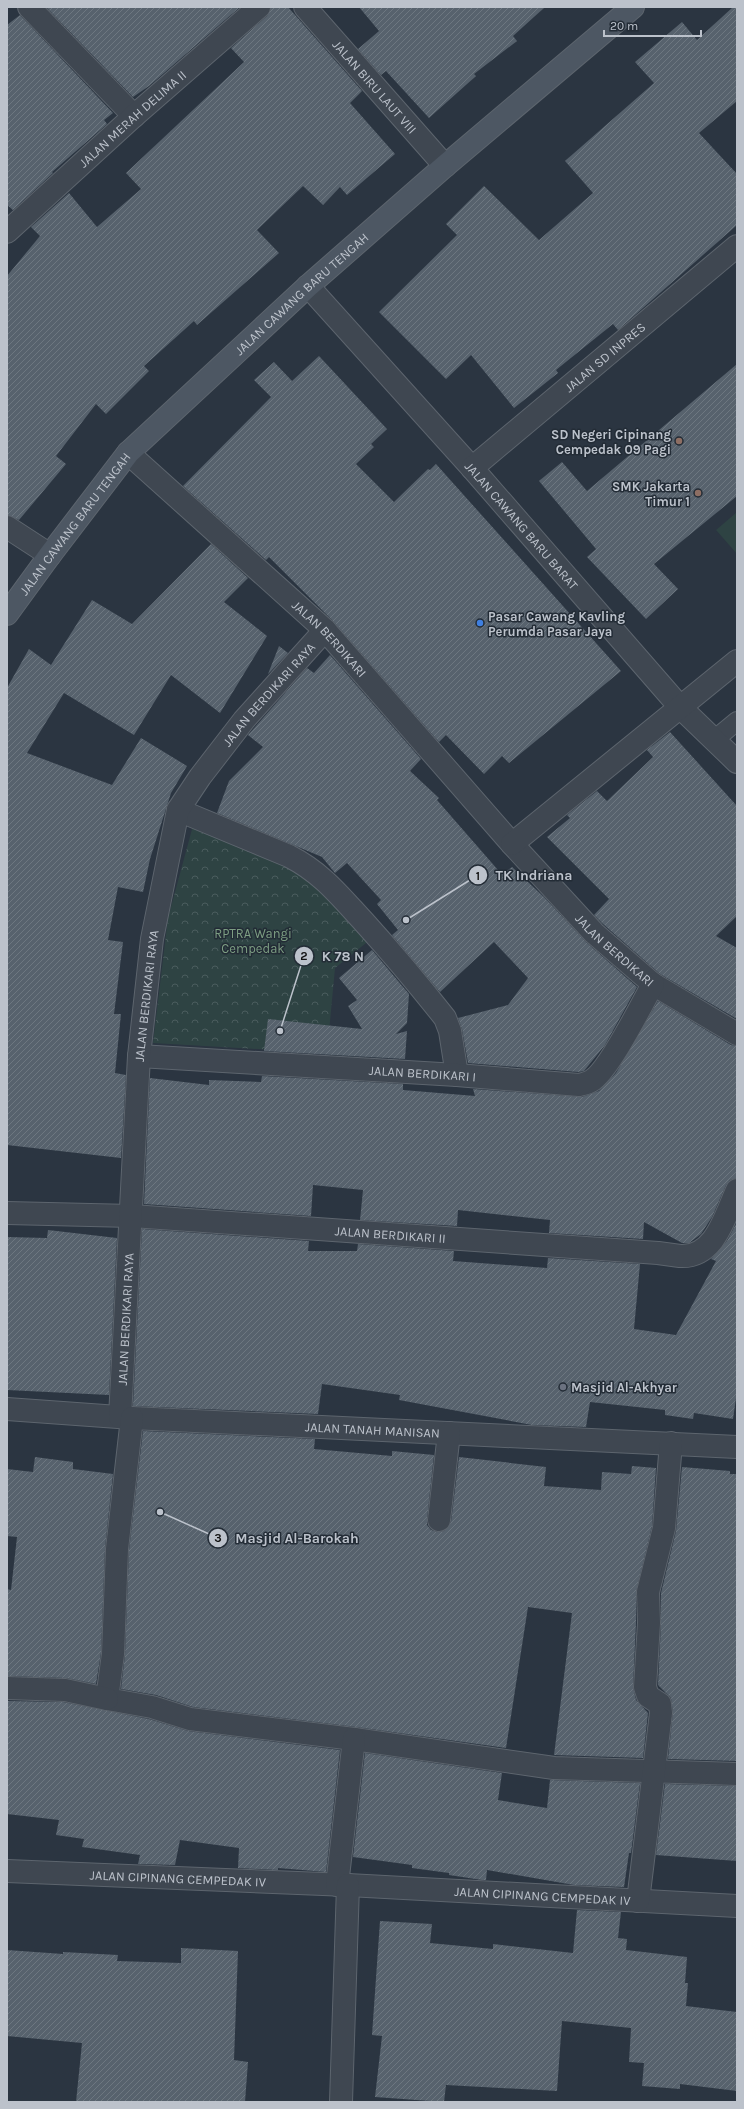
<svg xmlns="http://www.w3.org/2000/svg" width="744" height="2109" font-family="Karla,sans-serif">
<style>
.forest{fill:url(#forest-crowns)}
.pitch{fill:#2e4343}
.building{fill:url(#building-hatch)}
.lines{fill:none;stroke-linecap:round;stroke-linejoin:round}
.lane-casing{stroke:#5d656e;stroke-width:20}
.street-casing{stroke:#5d656e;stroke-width:24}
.secondary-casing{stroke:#5d656e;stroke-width:24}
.lane{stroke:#3f4751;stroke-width:18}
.street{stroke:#3f4751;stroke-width:22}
.secondary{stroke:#4d5763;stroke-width:22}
.education-dot{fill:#8d6e63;stroke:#232c36;stroke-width:1.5}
.shop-dot{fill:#3f7fe0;stroke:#232c36;stroke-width:1.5}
.worship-dot{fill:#6b7280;stroke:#232c36;stroke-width:1.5}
.labels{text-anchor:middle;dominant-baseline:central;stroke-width:3;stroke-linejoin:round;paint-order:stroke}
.street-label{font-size:13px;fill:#bcc2cb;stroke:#232c36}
.poi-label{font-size:13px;font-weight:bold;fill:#bcc2cb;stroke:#232c36;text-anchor:end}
.park-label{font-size:13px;fill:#7d9e83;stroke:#232c36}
.leader{fill:none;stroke:#bcc2cb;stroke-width:1.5}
.callout-dot{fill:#bcc2cb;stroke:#232c36;stroke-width:1.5}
.mark-label{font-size:12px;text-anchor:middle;font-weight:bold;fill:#111}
.callout-label{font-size:14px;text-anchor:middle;font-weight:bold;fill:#bcc2cb;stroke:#232c36;stroke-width:3;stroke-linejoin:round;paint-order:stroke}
</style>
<defs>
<pattern id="forest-crowns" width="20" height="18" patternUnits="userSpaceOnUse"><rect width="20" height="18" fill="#2e4343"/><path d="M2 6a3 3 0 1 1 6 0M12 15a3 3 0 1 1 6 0" fill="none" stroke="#4a5c5d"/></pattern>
<pattern id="building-hatch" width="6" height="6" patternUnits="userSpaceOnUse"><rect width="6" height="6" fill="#57626d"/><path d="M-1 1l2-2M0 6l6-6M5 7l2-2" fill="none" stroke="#6d7780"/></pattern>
</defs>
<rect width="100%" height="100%" fill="#2b3541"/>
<path class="forest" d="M194,822l111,47 66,70 -36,29 -8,85 -174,-10 15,-125z"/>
<path class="pitch" d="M737,512v42l-21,-24z"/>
<path class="building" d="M46,7h194l-91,79 -16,11z
M271,7h17l74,84 -12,12 45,51 -48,41 -7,-8 -17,18 -20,-19 -46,44 22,23 -82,72 -3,-4 -50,45 5,5 -43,43 -10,-10 -40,52 10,8 -47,56 -12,-5v-239l33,-40 -9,-9 38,-34 28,34 44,-38 -15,-16 118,-111 -13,-14 36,-32z
M359,7h186l-32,29 4,5 -43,33 2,2 -47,42 -43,-47 -5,4 -23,-26 21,-18z
M733,7h4v94l-38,32 38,41v51l-119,105 -5,-6 -57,46 2,3 -44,35 -43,-53 -25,24 -67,-67 78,-77 -11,-11 38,-38 55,54 54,-47 -28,-32 89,-78 -19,-21 47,-40 15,18z
M20,15l93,98 -9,7 3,4 -55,48 1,1 -40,37 -6,-5v-180z
M319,356l68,73 -16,15 3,3 -18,17 38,38 34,-33 2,1 6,-6 185,207 -112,92 -7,-7 -18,18 -38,-39 -7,7 -106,-121 -64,-64 -3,3 -83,-74 88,-89 -17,-17 20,-18 18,19z
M737,364v132l-83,68 24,25 -32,30 -59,-62 9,-8 -57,-68 23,-19 25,29z
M211,544l37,34 -24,24 43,34 -47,77 -49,-38 -37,60 -70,-42 -37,60 85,32 29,-47 46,28 -16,27 -21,66 -7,33 -25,-5 -10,53 15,2 -9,72h7l-6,59 11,2 -5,83 -114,-13v-457l22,-39 22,16 41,-65 40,24z
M279,646l9,7 -20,21z
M330,655l91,104 -11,12 29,27 -2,2 61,70 5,4 9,-7 32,30 42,45 51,45 -32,58 -21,26 -6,1 -110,-9 -6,-34 -4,-11 50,-13 20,-27 -34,-36 -54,50 -48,-57 6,-5 -21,-26 4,-4 -34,-37 -12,10 -13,-16 -105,-44 12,-32 34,-34 -15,-12 59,-67 7,5z
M670,732l67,74v110l-21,20 21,12v71l-77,-45 -57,-50 -9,-9 15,-16 -62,-62 23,-19 -3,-3 30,-24 10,10 46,-44 -6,-7z
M372,950l37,44 -2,29 -11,11 11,-3 -2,28 -141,-8 4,-32 94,10 -14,-23 9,-6 -18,-22z
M658,1001l73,44 6,1v132l-7,2 -4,5 -14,32 -11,17 -12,9h-7l-38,-21 -1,17 -94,-6 1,-13 -92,-10 -1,16 -97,-6 3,-30 -50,-5 -2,31 -167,-12 6,-126 59,7v-5l52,2 1,-6 141,8v6l72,6 -2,-7 109,8 17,-6 17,-18z
M737,1222v169l-4,28 -39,-6 -1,6 -28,-4v-5l-75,-8 -4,25 -54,-2 -133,-25 1,-5 -78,-11 -4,30 -185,-8 9,-177 167,12 -1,10h49l1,-7 96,7 -1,10 94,7 1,-10 92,6 -6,65 42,6 40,-74 -5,-2 16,-18z
M48,1230l69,8 -8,157 -102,-5v-153l40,1z
M143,1431l172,8 -1,10 78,7v-5l42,4 -7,64v6l4,5 7,2 6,-1 7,-9 8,-65 87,10 -2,19 57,4 1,-18 29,2 1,-8 24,2 -4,58 -16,66v31l-3,64 3,13 12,13 -5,45 -89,-3 18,-142 -44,-6 -22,141 -150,-21 -163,-20 -37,-12 -35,-6 4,-34 4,-105z
M35,1457l38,5v7l40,5 -8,74 -4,105 -5,31 -30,-6 -59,-2v-87l4,1 6,-53 -10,-1v-67l26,3z
M682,1467l48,4v3h7v287l-69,-2 5,-47 -2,-14 -13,-13 3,-61v-31l15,-62z
M7,1701l56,1 86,17 39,12 152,19 -14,122 -48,-4v2l-40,-2 1,-20 -59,-8 -5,25 -37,-1 2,-9 -58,-8 2,-8 -28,-4 3,-15 -52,-6z
M365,1753l137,20 -4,27 49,8 3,-28 90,3 -9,70h-2l-5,34 -50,-2 -87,-15 -1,10h-4l-33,-5v-2l-37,-5v-3l-59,-8z
M665,1784l72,2v75l-81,-6z
M577,1910l44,2 -3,26 9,1 -1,11 61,7 -2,26h3l-2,23 51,6v79l-57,-7v5l-38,-3 2,-23 -15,-1 2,-34 -69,-7 -5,70 -111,-6 -2,17 -69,-5 7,-61 -10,-1 8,-114 52,3 -2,19 63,6v-5l80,9z
M181,1948l57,3 -4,109 14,2 -3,40h-169l6,-59 -75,-7v-86l56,4v-2l55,3 -1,6 64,2z"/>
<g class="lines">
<g class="lane-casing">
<path id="lane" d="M714,740l23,-19"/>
</g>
<g class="street-casing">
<g id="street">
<path d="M29,7l105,109"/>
<path id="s1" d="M305,7l140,159"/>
<path id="s2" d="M7,232l127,-116 125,-109"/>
<path id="s3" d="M308,286l164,182 208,239 57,55"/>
<path id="s4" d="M128,453l197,177 187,214 82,89 59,51 84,50"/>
<path id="s5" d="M472,468l265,-222"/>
<path d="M7,527l43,28"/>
<path d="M178,810l111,46c33,17 50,39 75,66 28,31 55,63 81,96l5,13 7,44"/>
<path d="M512,844l225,-183"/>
<path id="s6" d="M139,1056l318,19 122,10c4,-1 9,-2 12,-4 17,-9 51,-77 62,-97"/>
<path id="s7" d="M7,1213l125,3 526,37c7,1 15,2 22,3 35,2 45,-40 57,-66"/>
<path id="s8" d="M7,1409l125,9 605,29"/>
<path id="s9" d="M120,1417l19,-361 13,-117 26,-129 22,-33 44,-57 81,-90"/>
<path d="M132,1418l-15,131 -4,105 -6,45 45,8 38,12 164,20 200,29 183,6"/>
<path d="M439,1520l10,-87"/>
<path d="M7,1688l58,2 42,9"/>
<path id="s10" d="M7,1871l341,14 389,21"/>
<path d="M337,1885l17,-146"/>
<path d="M638,1901l23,-188 -1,-9 -12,-8 -3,-9 4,-64 -1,-31 16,-64 7,-85"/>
<path d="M341,2102l7,-217"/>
</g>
</g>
<g class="secondary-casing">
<g id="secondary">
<path id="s11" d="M7,614l43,-59 78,-102 180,-167 137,-120 188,-159"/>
</g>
</g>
<use href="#lane" class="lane"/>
<use href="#street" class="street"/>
<use href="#secondary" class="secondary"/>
</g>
<g class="education-dot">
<circle cx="679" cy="441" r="4"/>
<circle cx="698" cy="493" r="4"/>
</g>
<circle class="shop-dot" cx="480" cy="623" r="4"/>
<circle class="worship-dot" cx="563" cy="1387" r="4"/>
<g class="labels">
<g class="street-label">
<text stroke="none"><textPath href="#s1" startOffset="106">JALAN BIRU LAUT VIII</textPath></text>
<text stroke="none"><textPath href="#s2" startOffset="169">JALAN MERAH DELIMA II</textPath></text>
<text stroke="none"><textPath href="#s11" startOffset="437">JALAN CAWANG BARU TENGAH</textPath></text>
<text stroke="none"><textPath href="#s5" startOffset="173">JALAN SD INPRES</textPath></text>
<text stroke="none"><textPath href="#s11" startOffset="113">JALAN CAWANG BARU TENGAH</textPath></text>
<text stroke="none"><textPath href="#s3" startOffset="321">JALAN CAWANG BARU BARAT</textPath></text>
<text stroke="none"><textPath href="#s4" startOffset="274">JALAN BERDIKARI</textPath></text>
<text stroke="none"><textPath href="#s9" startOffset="758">JALAN BERDIKARI RAYA</textPath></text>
<text stroke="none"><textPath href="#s4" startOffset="697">JALAN BERDIKARI</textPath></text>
<text stroke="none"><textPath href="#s9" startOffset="422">JALAN BERDIKARI RAYA</textPath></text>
<text stroke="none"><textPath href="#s6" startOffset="284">JALAN BERDIKARI I</textPath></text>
<text stroke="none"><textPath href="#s7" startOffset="384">JALAN BERDIKARI II</textPath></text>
<text stroke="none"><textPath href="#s9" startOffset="98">JALAN BERDIKARI RAYA</textPath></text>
<text stroke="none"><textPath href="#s8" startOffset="366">JALAN TANAH MANISAN</textPath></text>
<text stroke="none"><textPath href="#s10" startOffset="171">JALAN CIPINANG CEMPEDAK IV</textPath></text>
<text stroke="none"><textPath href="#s10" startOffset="536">JALAN CIPINANG CEMPEDAK IV</textPath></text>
</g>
<g class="poi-label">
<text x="671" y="434">SD Negeri Cipinang<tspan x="671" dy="15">Cempedak 09 Pagi</tspan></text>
<text x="690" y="486">SMK Jakarta<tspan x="690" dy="15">Timur 1</tspan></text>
<text x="488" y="616" text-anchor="start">Pasar Cawang Kavling<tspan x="488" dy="15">Perumda Pasar Jaya</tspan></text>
<text x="571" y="1387" text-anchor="start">Masjid Al-Akhyar</text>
</g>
<g class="park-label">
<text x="253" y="933">RPTRA Wangi<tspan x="253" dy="15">Cempedak</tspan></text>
</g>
</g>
<path class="leader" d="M406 920L478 875M280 1031L304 956M160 1512L218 1538"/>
<g class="callout-dot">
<circle cx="406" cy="920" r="4"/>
<circle cx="280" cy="1031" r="4"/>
<circle cx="160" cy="1512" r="4"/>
<circle cx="478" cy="875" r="10"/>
<circle cx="304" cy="956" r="10"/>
<circle cx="218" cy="1538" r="10"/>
</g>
<g class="mark-label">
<text x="478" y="880">1</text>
<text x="304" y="960">2</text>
<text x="218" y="1542">3</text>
</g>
<g class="callout-label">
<text x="534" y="880">TK Indriana</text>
<text x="343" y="961">K 78 N</text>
<text x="297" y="1543">Masjid Al-Barokah</text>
</g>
<rect width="744" height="2109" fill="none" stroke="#bcc2cb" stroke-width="16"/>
<path d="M604 30v6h97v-6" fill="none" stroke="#bcc2cb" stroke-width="2"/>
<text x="610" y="30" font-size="12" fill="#bcc2cb" stroke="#232c36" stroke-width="3" paint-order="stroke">20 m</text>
</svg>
